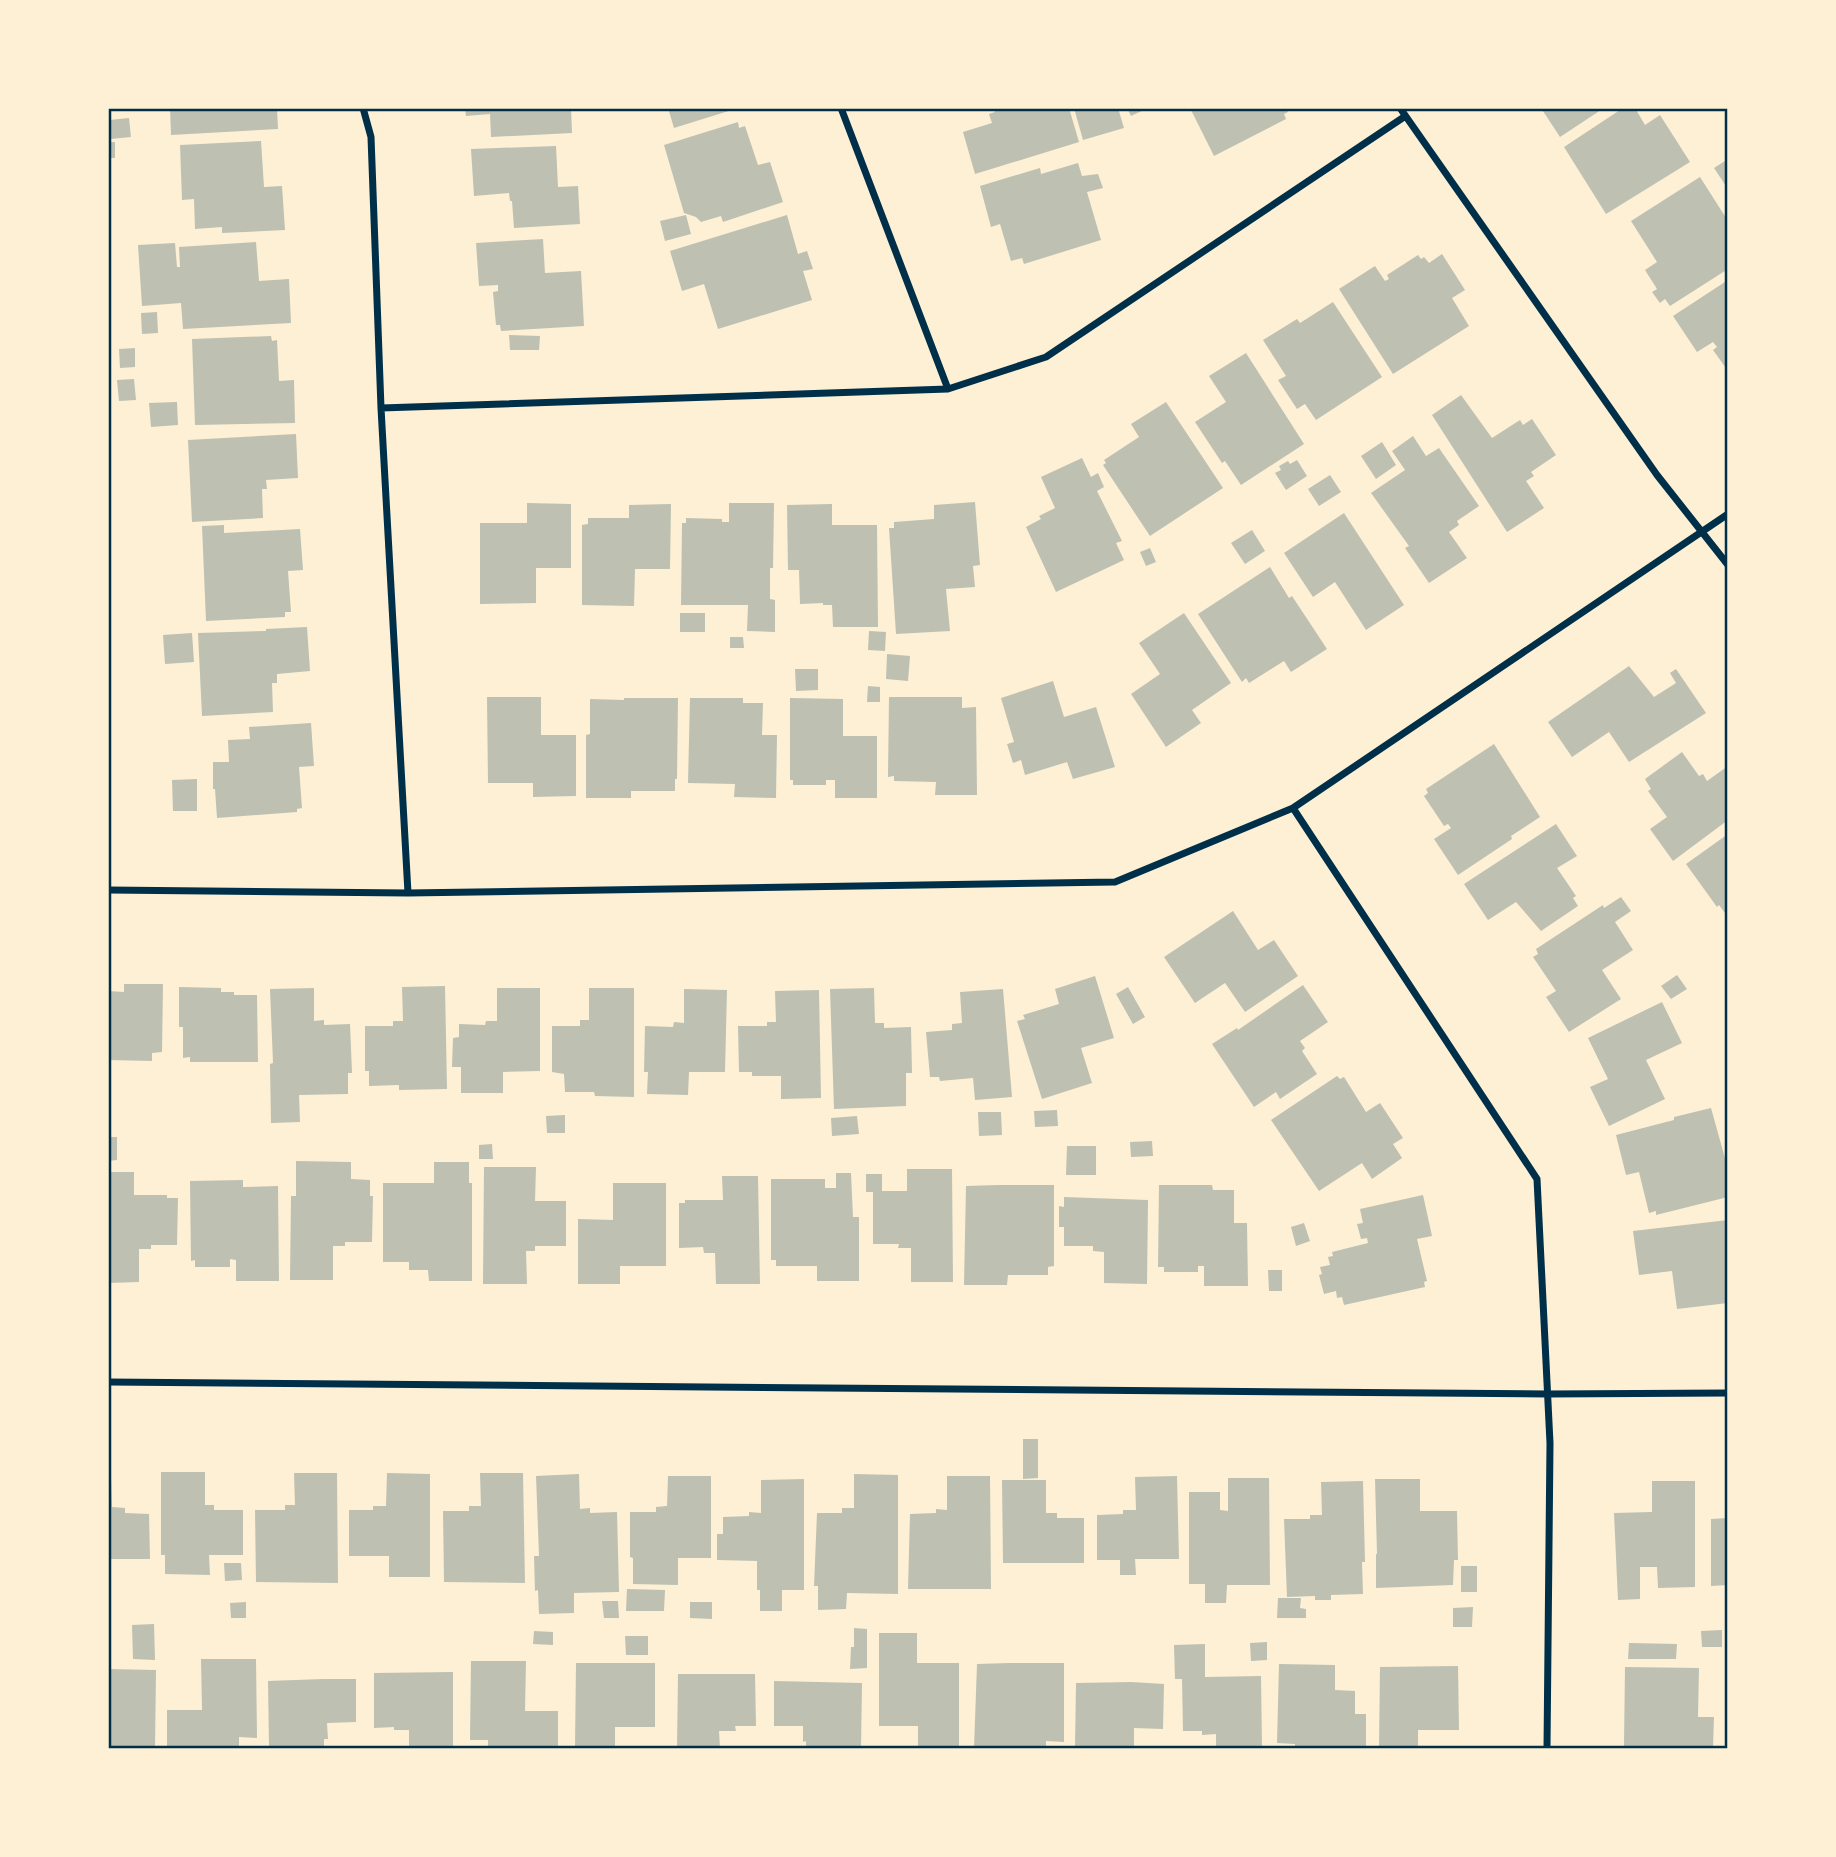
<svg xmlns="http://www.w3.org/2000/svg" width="1836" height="1857" font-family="'Noto Sans',sans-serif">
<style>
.building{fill:#bec0b2}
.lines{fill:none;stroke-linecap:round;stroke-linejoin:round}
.minor{stroke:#003049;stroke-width:7}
.neatline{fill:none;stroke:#003049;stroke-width:2.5}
</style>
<rect width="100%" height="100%" fill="#fdf0d5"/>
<path class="building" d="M170,108h107l1,21 -107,6z
M465,108h106l1,25 -81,4 -1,-23 -24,2z
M668,108h67v1l-61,19z
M994,108h75l10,34 -104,32 -12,-42 29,-9 -3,-9 6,-2z
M1074,108h44l6,20 -41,12z
M1127,108h21l-17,8z
M1190,108h96l2,4 -4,2 2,5 -72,37z
M1541,108h63l-44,29z
M1623,108h12l10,17 15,-10 30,47 -84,52 -42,-67z
M129,118l2,19 -20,2 -2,-19z
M738,122l1,6 6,-2 13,39 12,-3 13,40 -60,20 -2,-6 -20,6 -5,-5 -12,-4 -20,-68z
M261,141l3,46 18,-1 3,44 -63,3v-6l-27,2 -1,-30 -12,1 -2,-55z
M108,142h7v16h-7z
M556,146l2,41 20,-1 2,38 -66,4 -2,-27h-2l-1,-8 -35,3 -3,-47z
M1728,159v30l-14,-21z
M1078,163l4,13 16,-2 5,14 -16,4 14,48 -77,24 -2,-6 -11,3 -11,-37 -9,3 -11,-41 60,-18 1,6z
M1700,177l28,44v48l-58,37 -5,-7 -5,4 -8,-11 5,-3 -12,-19 12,-8 -26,-41z
M686,215l5,19 -26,7 -5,-20z
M787,215l11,39 9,-3 6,18 -10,2 9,29 -94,29 -14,-45 -22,7 -12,-40z
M543,239l2,34 36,-2 3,55 -83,5 -1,-6h-4l-3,-33 5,-1v-6l-19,1 -3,-43z
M256,242l3,39 30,-2 2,44 -108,6 -2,-26 -39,3 -4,-61 37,-2 2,24h3l-1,-20z
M1442,254l23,36 -13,8 17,28 -76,48 -54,-85 36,-23 10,15 4,-2 -2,-4 31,-20 3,4 3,-2 5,6z
M1728,280v91l-15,-21 4,-3 -4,-5 -16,10 -24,-36z
M1333,302l49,75 -66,43 -11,-16 -8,5 -19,-29 8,-4 -23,-36 34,-21 3,4z
M157,312l1,21 -16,1 -1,-21z
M509,335l31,1 -1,14h-29z
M271,336l1,5 5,-1 2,41 15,-1 1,43 -100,2 -3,-86z
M135,348v19l-15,1 -1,-19z
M1246,353l58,91 -63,41 -16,-24 -3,2 -27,-41 31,-20 -17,-26z
M134,379l2,21 -17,1 -2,-21z
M1461,395l31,43 28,-18 3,5 9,-6 24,36 -25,17 3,4 -8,5 18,27 -37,24 -75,-117z
M177,402l1,23 -27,2 -2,-24z
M1166,402l57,86 -73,48 -47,-71 3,-2 -2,-3 35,-23 -8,-13z
M296,434l2,44 -32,2 1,9h-5l1,29 -71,4 -4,-82z
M1413,436l13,20 13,-8 40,58 -22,15 2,4 -10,7 18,26 -38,25 -24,-35 4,-2 -38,-53 34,-23 -13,-19z
M1382,442l14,23 -20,14 -15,-23z
M1082,458l9,19 7,-4 6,14 -7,4 25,50 -6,2 8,17 -68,32 -30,-65 15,-8 -2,-3 16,-8 -14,-31z
M1297,460l10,16 -21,14 -11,-17 6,-3 -2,-4 9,-5 2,3z
M1330,475l11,17 -22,14 -11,-17z
M975,502l5,63 -7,1 2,21 -29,2 4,42 -54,3 -7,-106h5v-6l40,-3v-14z
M527,503l44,1v64h-35v35l-56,1v-81h47z
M729,503h45l-1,65h-3v31l5,1v32l-28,-1 1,-26h-67l1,-82h4v-5l36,1v3h7z
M671,504l-1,65h-35l-1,37 -52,-1v-80l6,-1v-6h41v-13z
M832,504v21h45l1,102h-45l-1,-22h-9v-2l-23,1 -1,-34h-11l-1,-65z
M1344,513l60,92 -38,25 -31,-48 -22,15 -29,-44z
M224,525v8l76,-4 3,41 -15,1 3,41h-6v5l-79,4 -4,-95z
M1252,530l13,21 -20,13 -14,-21z
M1150,548l6,14 -10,4 -6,-14z
M1270,567l19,31 3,-2 35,53 -36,23 -7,-11 -35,22 -3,-5 -4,4 -44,-68z
M680,613h25v19h-25z
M1184,613l47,70 -39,27 9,13 -35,24 -35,-53 29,-20 -21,-31z
M307,627l3,44 -33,3v9h-5l1,29 -71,4 -4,-83 68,-2v-2z
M869,631l17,1 -1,19 -17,-1z
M192,633l2,29 -29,2 -2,-29z
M730,637h13l1,11h-14z
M887,654l23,2 -2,25 -22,-2z
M1629,666l25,31 22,-14 -6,-10 6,-4 30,44 -77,49 -20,-30 -37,25 -24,-35z
M795,669h23v21l-22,1z
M1053,681l11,36 32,-10 19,60 -42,12 -6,-17 -42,13 -4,-15 -8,3 -6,-19 7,-2 -13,-44z
M868,686l12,1v15h-13z
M487,697h54v38h35v61l-43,1v-14h-45z
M889,697h73v11l14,-1 1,88h-42l1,-13 -42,-1v-5l-6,1z
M624,698h54l-1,81h-2v12h-44v7h-45v-63l4,-1v-35l34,1z
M690,698h53v5h20l-1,32h15l-1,63 -42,-1 1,-13 -47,-1z
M790,698l53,1v37h34v62h-42v-18h-9v5h-33v-5h-3z
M311,723l3,43 -15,1 3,41 -5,1v3l-80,6 -2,-29h-2v-27h16l-1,-22 22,-1 -1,-12z
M1494,744l46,73 -29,19 1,3 -54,36 -24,-36 17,-11 -3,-4 -4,2 -20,-30 4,-3 -2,-4z
M1682,752l17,24 4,-2 4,7 21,-15v54l-55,41 -23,-32 17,-12 -19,-26 3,-2 -6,-10z
M197,779v32h-24l-1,-31z
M1556,824l21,32 -20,12 19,28 -3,2 5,8 -37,25 -25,-29 -28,18 -24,-36z
M1728,834v83l-9,-12 -2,2 -31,-43z
M1621,897l10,14 -16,11 18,28 -31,20 19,29 -52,33 -23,-35 10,-6 -23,-34 5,-3 -2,-5 67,-44 1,3z
M1233,911l25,39 16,-10 24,36 -53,36 -20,-29 -30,20 -31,-46z
M1677,975l10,14 -16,10 -10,-13z
M1095,976l19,62 -33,10 11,35 -50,16 -25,-78 8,-2 -2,-4 36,-11 -4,-15z
M124,984h39l-1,68 -10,1v8l-44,-1v-69l16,1z
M1303,985l25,37 -28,19 5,7 -3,3 15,23 -37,25 -4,-7 -22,15 -42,-63 25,-16 1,2z
M445,986l2,103 -48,1v-5l-30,1v-15h-4v-45h28v-5h10l-1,-34z
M179,987l42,1v4h13v3h23l1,67h-68v-5l-7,1v-31h-4z
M1128,987l17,30 -12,7 -17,-30z
M314,988v33l10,-1v5l26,-1 2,49h-4v21l-49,1 1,27 -29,1 -1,-59 3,-1 -3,-74z
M497,988h43v83l-37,1v21h-42v-26h-9l1,-29 6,-1v-13l26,1 1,-4h11z
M589,988h45v109l-39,-1 -1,-4h-29l-1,-18 -12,-2v-46h28v-6h9z
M874,988l1,35h9v5l27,-1 1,46h-6v33l-72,3 -4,-120z
M684,989l43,1 -2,82h-36l-1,23 -41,-1 1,-22h-4l1,-46 28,1 1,-5 10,1z
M1003,989l9,108 -37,3 -2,-22 -33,3 -1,-4h-9l-4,-45 26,-2v-6l10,-1 -2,-31z
M819,990l2,108 -40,1v-23h-29v-4h-13l-1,-46h29v-4h9l-1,-31z
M1662,1002l20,41 -36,17 19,39 -56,27 -19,-39 18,-8 -20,-41z
M1337,1076l3,3 4,-2 22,35 14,-9 23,35 -10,6 9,14 -30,21 -10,-16 -43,28 -48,-71z
M1711,1108l17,61v28l-72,18v-4l-7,2 -10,-41 -13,3 -10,-40 58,-15v-3z
M1057,1110l1,16 -23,1 -1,-16z
M978,1112h23l1,23 -23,1z
M565,1115v18h-18l-1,-17z
M857,1116l2,18 -27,2 -1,-18z
M108,1137h9v23l-9,1z
M1152,1141l1,15 -22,1 -1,-15z
M492,1144l1,15h-14v-14z
M1067,1146h29v29h-30z
M296,1161l55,1v17l19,1v16h3l-1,46h-27v4h-12v34h-43l1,-84h5z
M434,1162h35v21h3v98h-43l-1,-11h-19v-8h-26v-79h51z
M484,1167h52l-1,34h31v45h-31v5h-9l1,33h-44z
M907,1169h45l1,113h-42v-34h-13l1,-4h-26v-52h-7v-18h16v17h25z
M108,1172h26v23h33v3h11l-1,47h-26v4h-12v33l-31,1z
M836,1173h15l2,44h6v64h-42v-15h-41v-6h-5v-81h54v9h11z
M722,1176h36l2,108h-44l-1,-31h-11l-1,-6 -24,1v-45h6v-3h38z
M243,1180v7l35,-1 1,95h-43v-21l-6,-1v8h-35v-7l-4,1 -1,-80z
M613,1183h53v83h-46v18h-42v-65l35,1z
M998,1185h56v81l-6,1v8h-40l-1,10h-43l2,-99z
M1159,1185h53l1,5h21v33h13l1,63h-44v-20h-6v6h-34v-5h-6z
M1423,1195l9,41 -15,3 10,42 -3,1 1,5 -81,18 -2,-8 -5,1 -1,-7 -12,3 -5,-19 3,-1 -2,-7 10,-2 -2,-8 5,-1 -1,-4 36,-9 -1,-5 -6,1 -4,-15 6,-1 -3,-14z
M1064,1197l84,3 -1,84 -43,-1v-31l-11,-1v-5h-29v-19h-5v-21l5,1z
M1728,1220v83l-51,6 -5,-38 -33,4 -6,-44z
M1304,1223l6,18 -14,5 -5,-19z
M1268,1270h14v21h-13z
M1023,1439h15v39l-15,1z
M161,1472h44v33h9v5h29v45h-34l1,20 -45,-1v-19h-4z
M294,1473h43l1,110 -82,-1 -1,-72h30v-5h10z
M387,1473l43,1v103h-41v-21h-40v-46h24v-4h13z
M480,1473h43l2,110 -81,-1 -1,-71h26v-5h12z
M579,1474l1,35 10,-1v5l27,-1 2,80 -45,1v20l-35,1 -1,-24 -3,1 -1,-35h5l-3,-80z
M854,1474l44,1v119l-51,-1 -1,16 -28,1v-24h-4l3,-73h25v-5h12z
M108,1476h3l1,31 13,1v5l24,1 1,45h-42z
M668,1476h43v82h-33v27l-45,-1v-26l-3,-1v-45h26v-5l11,-1z
M947,1476h43l1,113h-83l2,-75 26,-1v-4l11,1z
M1177,1476l2,83h-44l1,16h-16v-15h-23v-45l26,-1v-4h13l-1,-33z
M1228,1478h41l1,107h-43l-1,18h-21v-19h-16v-92h31v18l8,1z
M804,1479v111h-22v21h-22v-21h-3v-29l-40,-1v-26h6v-17l26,-1v-4l12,1v-33z
M1375,1479h45v32h37l1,49h-4l-1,25 -77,3v-34h1z
M1002,1480h44v33h11v5h27v45h-81z
M1363,1481l2,81h-3l1,32 -32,1v5h-16v-4l-28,1 -3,-78h26v-4h12l-1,-33z
M1652,1481h43v106l-37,1 -1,-21h-17v32l-22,1 -4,-87 38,-1z
M1728,1518v67l-17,1v-67z
M224,1563h17l1,17 -17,1z
M1461,1566h16v26h-16z
M627,1589l38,1 -1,21h-38z
M1278,1598h23l-1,10 6,1v9h-29z
M602,1601h16l1,17h-15z
M246,1602v16h-15l-1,-15z
M690,1602h22v17l-22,-1z
M1473,1607l-1,20h-19v-19z
M154,1624l1,36 -22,-1 -1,-34z
M854,1628l13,1v39l-17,1 1,-22h3z
M1722,1630v17h-20l-1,-16z
M534,1631l19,1v13l-20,-1z
M879,1633h38v30h42v85h-41v-22h-39z
M625,1636h23v19h-22z
M1267,1642v18l-16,1 -1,-18z
M1629,1643l48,1 -1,15h-48z
M1205,1644v33l56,-1 1,72h-46v-14l-14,1v-4h-19l-1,-52h-7l-1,-34z
M201,1659h55l1,79 -18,-1v10l-72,1v-38h35z
M471,1661h55l-1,50h33v37h-70v-8h-18z
M576,1663h79v64h-40v21h-40z
M1009,1663h55v79l-18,-1v7h-72l3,-84z
M1279,1664l56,1v25l20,1v23h11v34h-71v-4l-18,-1z
M1458,1666l1,64h-41v18h-39l1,-81z
M1625,1667l74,1 -1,49h16l-1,31h-71v-2h-18z
M108,1669l48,1 -1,78h-47z
M453,1672v76h-44v-18h-15v-3l-20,1v-55z
M678,1674h77l1,52h-21l1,5h-17l1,17h-43z
M323,1679h33v43l-29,1 1,16h-4v9h-55l-1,-67z
M774,1681l88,2 -1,65h-55v-7l-3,1v-16h-29z
M1131,1682l33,2 -1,45 -29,-1v20h-59l1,-65z"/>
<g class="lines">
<path class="minor" d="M363,108l8,29 10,271 27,485
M841,108l107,281
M1400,108l257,367 71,90
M381,408l567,-19 98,-32 358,-240
M1293,808l244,371 13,264 -3,305
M108,890l300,3 707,-11 178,-74 435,-294
M108,1382l1439,12 181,-1"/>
</g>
<rect width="1836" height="1857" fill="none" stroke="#fdf0d5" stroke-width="220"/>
<rect x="110" y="110" width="1616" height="1637" class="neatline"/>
</svg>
